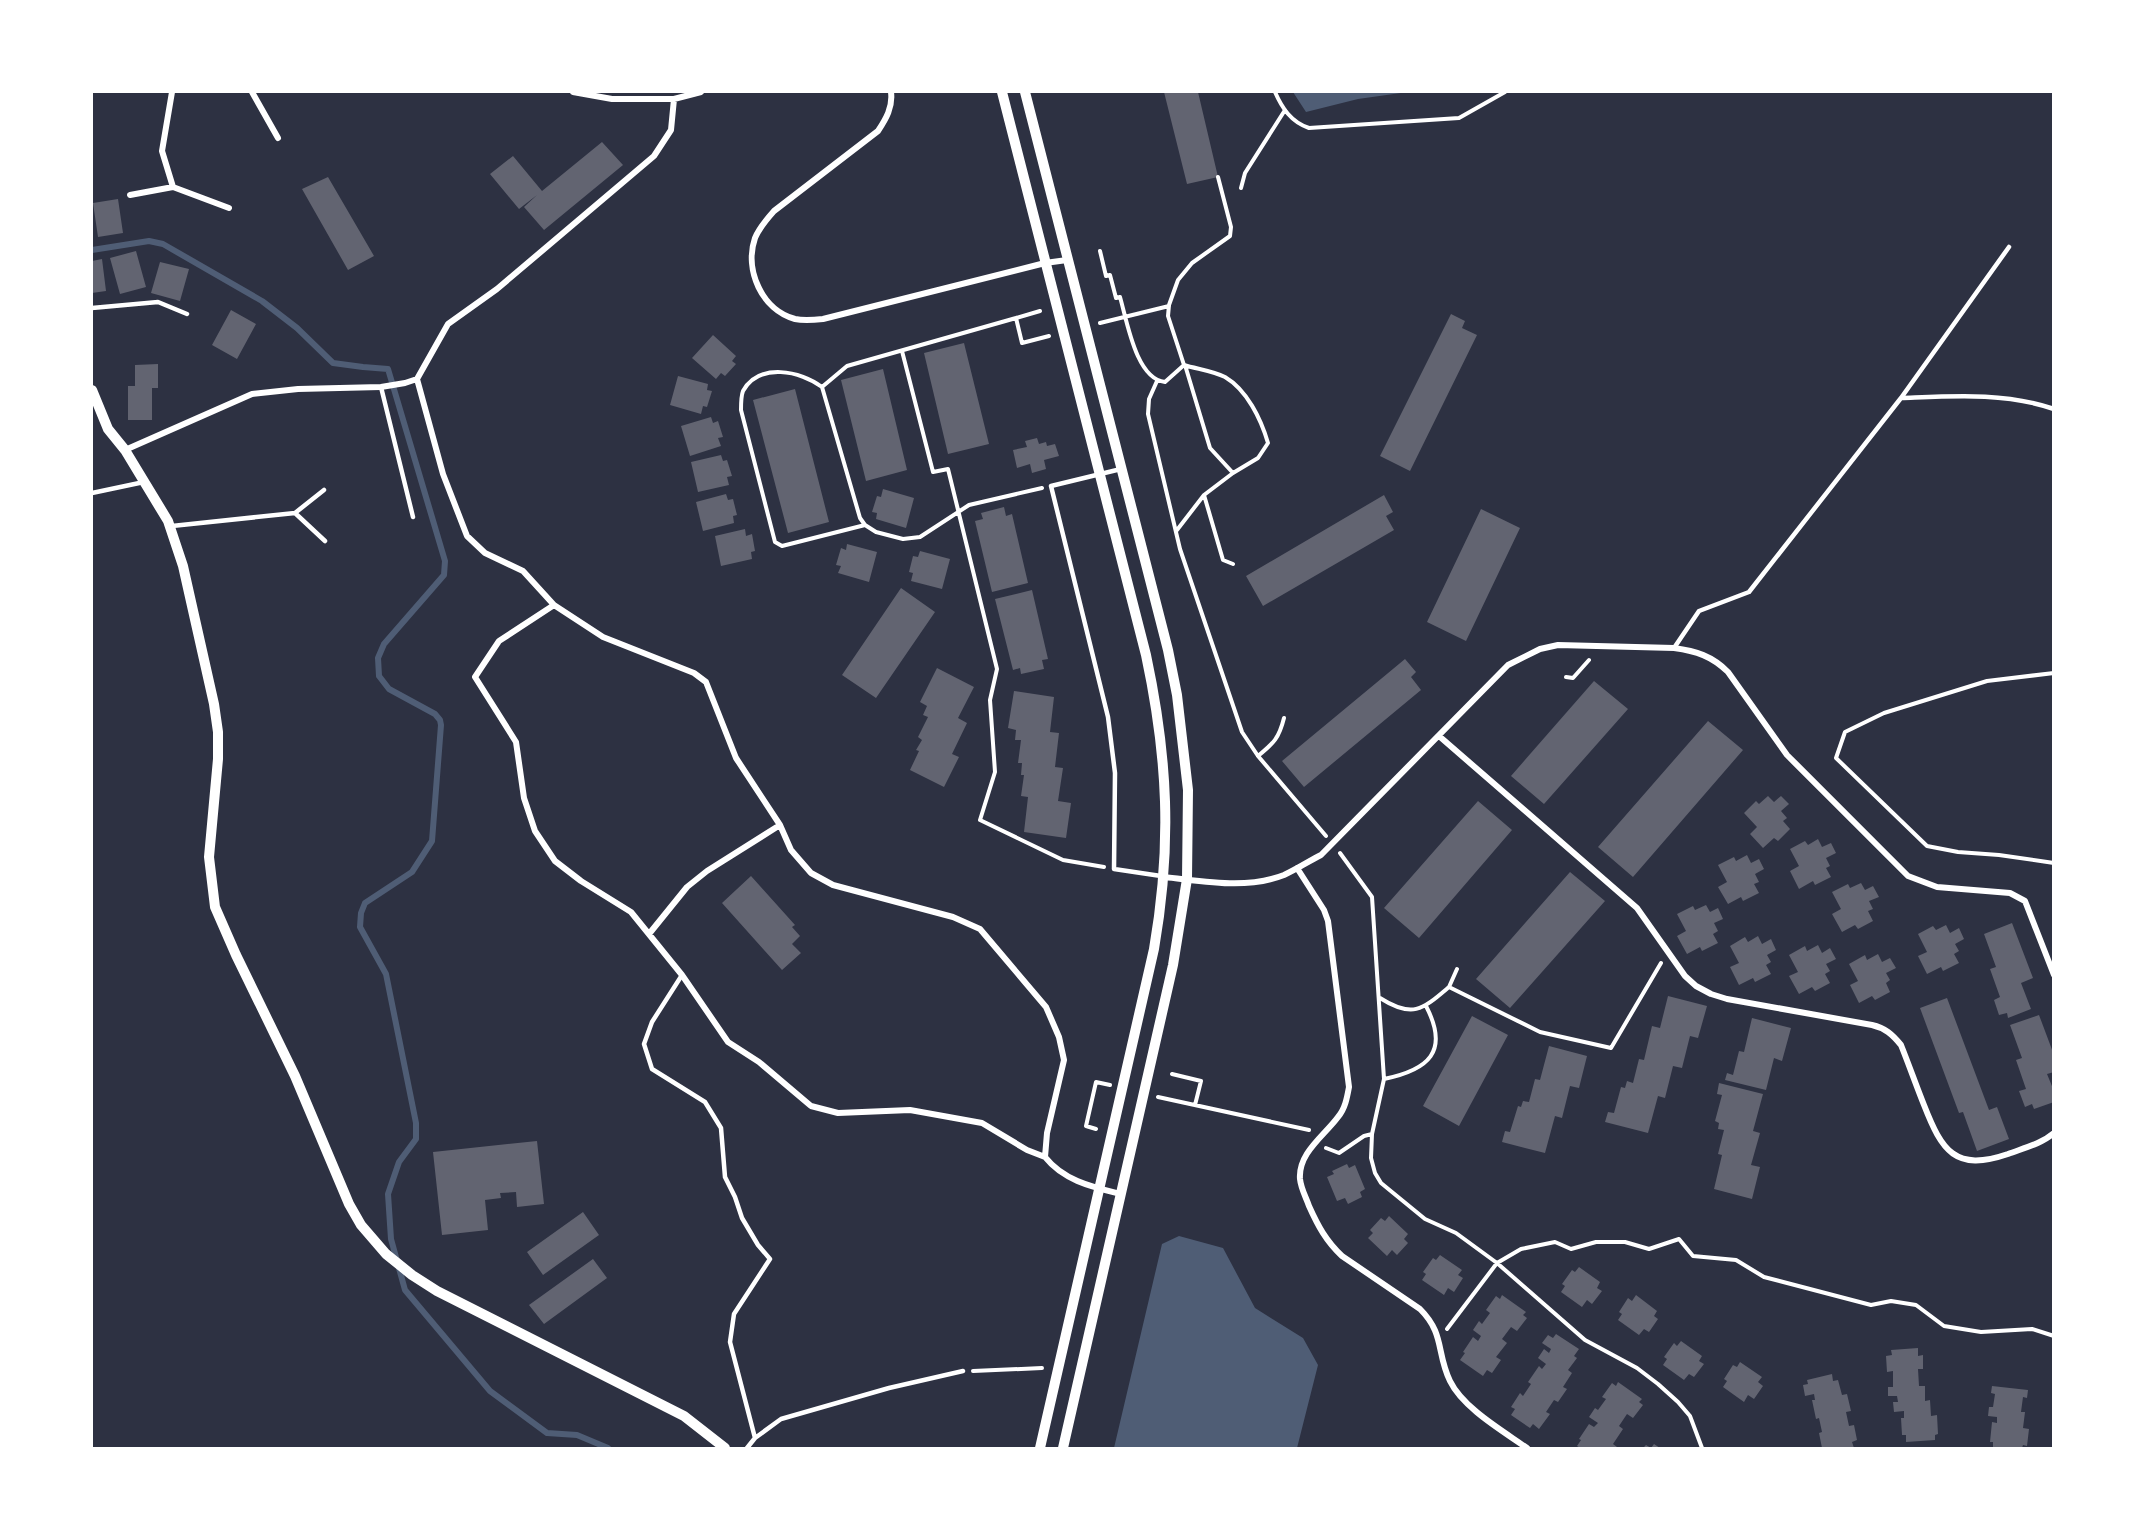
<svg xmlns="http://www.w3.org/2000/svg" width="2145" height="1540" font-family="Signika,sans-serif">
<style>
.water{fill:#4f5d75}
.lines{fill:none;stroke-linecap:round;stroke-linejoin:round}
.stream{stroke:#4f5d75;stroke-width:6}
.building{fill:#626471}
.path{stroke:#fff;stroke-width:4}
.service{stroke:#fff;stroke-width:4.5}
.minor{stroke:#fff;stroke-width:6}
.tertiary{stroke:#fff;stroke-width:10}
</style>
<rect width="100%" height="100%" fill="#2d3142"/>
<path class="water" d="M1293,92h115l-50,7 -52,13z
M1179,1236l44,12 32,60 48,30 15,27 -21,83h-183l48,-204z"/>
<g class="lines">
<path class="stream" d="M92,250l57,-9 14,3 99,57 35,27 36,35 30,4 25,2 57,192 -1,14 -60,69 -6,14 1,18 10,13 46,25 5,6 1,5 -9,116 -20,31 -47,31 -4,10 -1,14 26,47 30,149v16l-17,23 -11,32 3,45 14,51 85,101 57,42 30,2 31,13"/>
</g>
<path class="building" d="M1164,92h34l20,85 -31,7z
M602,142l21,23 -79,65 -20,-23 13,-12 -18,14 -29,-35 23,-18 29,35z
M328,177l46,79 -26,14 -46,-81z
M118,199l5,34 -25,4 -5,-34z
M136,251l10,36 -26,7 -10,-36z
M102,259l4,32 -14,2v-32z
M160,262l29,7 -9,32 -29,-8z
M231,310l25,14 -19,35 -25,-14z
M1451,314l14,7 -3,7 15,7 -67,136 -30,-15z
M713,335l23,21 -4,5 4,3 -11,12 -4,-3 -5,6 -24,-21z
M964,343l25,101 -41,10 -24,-101z
M158,364v24h-6v32h-24v-34h7v-21z
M883,369l24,101 -41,11 -25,-101z
M678,376l30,8 -1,6 5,1 -5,16 -4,-1 -2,8 -31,-9z
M795,389l34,133 -41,11 -35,-133z
M711,417l2,6 5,-2 5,16 -5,1 3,8 -31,10 -9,-30z
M1037,438l2,6 7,-2 1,4 8,-2 4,12 -15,4 2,9 -14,4 -2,-9 -13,4 -4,-18 14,-3 -2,-6z
M721,455l2,6 4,-1 5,16 -5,1 2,8 -31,7 -7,-30z
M883,489l31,9 -8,30 -30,-9 1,-6 -5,-1 5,-16 4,1z
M726,494l2,6 5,-1 4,16 -4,1 1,7 -31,8 -7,-29z
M1384,495l9,17 -7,4 8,14 -131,76 -17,-30z
M1004,507l2,9 6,-2 16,69 -36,9 -17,-71 8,-2 -2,-6z
M1481,509l39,19 -54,113 -39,-19z
M745,529l1,7 6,-2 3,17 -4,1 1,7 -31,7 -6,-30z
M847,544l30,8 -8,30 -31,-9 3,-7 -5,-1 5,-17 5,2z
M920,551l30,8 -8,30 -31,-8 2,-8 -4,-1 4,-16 5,1z
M901,588l34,24 -59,86 -34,-23z
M1032,590l16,69 -6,1 2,9 -23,5 -1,-6 -7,2 -18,-71z
M1405,659l11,13 -5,5 10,13 -117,97 -22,-26z
M937,668l37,19 -16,31 9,5 -15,31 7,3 -15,30 -34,-17 9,-19 -3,-1 6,-10 -4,-3 10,-20 -5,-2 4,-9 -7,-4z
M1594,681l34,28 -84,95 -33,-28z
M1014,691l40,6 -4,35 9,1 -4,34 8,1 -5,33 13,2 -5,35 -42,-6 4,-35 -7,-1 3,-21h-3l1,-12h-4l3,-23h-6l1,-10 -8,-2z
M1708,721l35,29 -110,127 -35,-30z
M1768,796l6,6 7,-6 8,8 -8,7 6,7 -4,3 7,8 -12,12 -4,-3 -11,10 -13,-14 7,-7 -13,-14 12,-12 3,3z
M1478,801l34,29 -93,108 -35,-30z
M1818,839l4,8 9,-4 5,10 -10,5 4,8 -4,2 5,9 -16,8 -2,-4 -14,8 -9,-18 9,-5 -9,-17 15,-8 3,4z
M1747,855l4,8 8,-4 5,10 -9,5 4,8 -5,2 5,9 -16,8 -2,-4 -13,7 -10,-17 9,-5 -9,-17 16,-8 2,4z
M1570,872l35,29 -95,107 -34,-29z
M751,876l44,49 -3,2 8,9 -8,8 9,9 -19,17 -60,-67z
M1861,883l4,7 8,-4 6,11 -10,4 4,8 -5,2 5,10 -15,8 -3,-4 -13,7 -10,-18 9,-5 -9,-17 16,-8 2,4z
M1706,905l4,7 8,-4 5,11 -9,4 4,8 -5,3 5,9 -16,8 -2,-4 -13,7 -10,-18 9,-5 -9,-17 16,-8 2,4z
M2012,923l21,55 -12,5 10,26 -23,9 -1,-5 -8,2 -5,-15 6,-3 -10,-28 6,-2 -12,-33z
M1946,925l4,8 9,-5 5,11 -9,5 4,7 -5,3 5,9 -16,8 -2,-4 -14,7 -9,-18 9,-4 -9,-18 15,-8 3,4z
M1758,936l4,8 9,-5 5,11 -9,5 4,7 -5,3 5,9 -16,8 -2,-4 -14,7 -9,-18 9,-4 -9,-17 15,-9 3,5z
M1818,945l4,8 8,-5 6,11 -10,5 4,7 -5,3 5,9 -15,8 -3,-4 -13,7 -10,-18 9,-4 -9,-17 16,-9 2,5z
M1878,954l4,8 8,-4 6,10 -10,5 4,7 -4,3 4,9 -15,8 -3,-4 -13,7 -9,-18 8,-4 -9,-17 16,-9 2,5z
M1668,996l39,10 -9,32 -8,-2 -8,32 -9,-2 -8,32 -7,-2 -10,37 -43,-11 3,-10 6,1 7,-26 4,1 2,-7 6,2 6,-24 5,1 8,-34 8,2z
M1947,998l42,112 8,-3 12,32 -32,12 -14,-39 -4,1 -39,-105z
M2039,1015l15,40v17l-7,2 7,17v11l-20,7 -2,-5 -7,3 -6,-16 7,-2 -10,-29 6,-2 -12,-33z
M1472,1016l36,19 -49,91 -36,-20z
M1752,1018l39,10 -9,33 -8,-3 -8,32 -41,-10 2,-7 6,2 6,-24 5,1z
M1549,1046l38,10 -8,32 -9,-2 -8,32 -7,-2 -10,37 -43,-11 3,-11 5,1 8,-26 3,1 2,-6 6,1 6,-23 5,1z
M1719,1083l44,11 -10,37 7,2 -9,32 9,2 -8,32 -38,-10 8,-34 -4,-1 6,-24 -6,-1 1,-6 -4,-2 7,-26 -5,-1z
M537,1141l7,63 -27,3 -1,-15 -16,1 1,5 -16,2 3,30 -46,5 -9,-83z
M1347,1164l2,4 6,-3 10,24 -5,3 2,5 -14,7 -3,-6 -8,3 -10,-24 7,-3 -2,-3z
M583,1212l16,23 -56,40 -16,-23z
M1389,1216l19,18 -4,5 4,4 -11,12 -5,-5 -5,6 -19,-18 5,-5 -3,-3 11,-12 4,3z
M1440,1255l22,15 -4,5 5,3 -9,14 -6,-4 -4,7 -22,-15 4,-6 -3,-2 10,-14 3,2z
M593,1259l14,19 -63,46 -15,-19z
M1579,1267l21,15 -3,6 5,3 -10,13 -5,-4 -5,7 -21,-15 4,-6 -3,-2 10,-14 3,2z
M1502,1295l24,17 -3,3 4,3 -10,13 -6,-4 -9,12 5,4 -11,14 5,3 -9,13 -5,-3 -4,6 -23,-16 5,-7 -2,-1 10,-15 5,4 3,-5 -8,-6 6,-9 3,3 8,-11 -4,-3 10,-14 4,3z
M1636,1295l21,16 -3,5 4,3 -9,13 -5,-3 -5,6 -21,-15 4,-6 -3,-2 9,-14 4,3z
M1556,1334l23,15 -5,7 3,2 -9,12 4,3 -9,14 4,2 -9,13 -4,-2 -8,12 4,2 -11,15 -6,-5 -3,4 -19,-13 4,-6 -4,-2 9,-14 3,3 8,-12 -3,-2 11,-16 3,3 4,-5 -8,-6 6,-9 5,4 2,-4 -9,-6 6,-8 5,3z
M1681,1341l21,15 -3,5 5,3 -10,13 -5,-3 -5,6 -21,-15 4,-6 -3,-2 10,-14 3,3z
M1918,1348v8l5,-1v14h-5l1,17h6v15l5,-1 1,16 6,-1 1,19 -3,1v5l-29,2v-7h-4l-1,-17h3v-7l-10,1 -1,-10h5l-1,-6h-9v-9h5v-16l-6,1 -1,-16 6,-1 -1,-5z
M1740,1362l22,15 -4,5 5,4 -9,13 -6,-4 -4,7 -21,-15 4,-6 -3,-2 9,-14 4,2z
M1832,1374l1,7 5,-1 4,15 5,-1 4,17 -5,1 3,14 5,-1 3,15 -5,2 2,6h-32l-3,-15 3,-1 -3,-14 -3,1 -4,-19h3l-1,-6 -9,2 -2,-11 5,-1 -1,-4z
M1618,1382l24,17 -3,3 4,3 -10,13 -6,-4 -8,12 4,3 -10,15 4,3 -1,1h-36l-3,-2 4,-6 -2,-1 10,-15 5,3 4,-4 -9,-6 6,-9 3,2 8,-11 -4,-2 10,-14 4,3z
M1992,1386l36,4 -1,8 -4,-1 -2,15h4l-2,16 6,1 -2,17 -4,-1 -1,3h-29v-6h-3l2,-20 5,1v-6l-9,-1 1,-9h4l2,-13 -4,-1z
M1654,1444l6,4h-17l3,-3 5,3z"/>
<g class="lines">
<path class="path" d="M1275,92c7,16 16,30 34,36l150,-10 46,-26
M1241,188l4,-15 40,-63
M1100,251l6,25 4,-1 6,23 4,-1c7,24 16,82 45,85l19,-17 -16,-49 1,-11 9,-25 14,-17 38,-27 1,-9 -13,-50
M1040,311l-24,7 6,25 27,-7
M1100,323l69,-17
M902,351l31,121 15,-3 49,200 -7,31 5,72 -15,48 83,40 41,7
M1184,365c13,4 29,6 41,12 22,13 36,42 43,66l-10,15 -25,15 -29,22 19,65 10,4
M1185,365l25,83 23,25
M1157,381l-8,18 -1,15 32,135 62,183 16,24
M822,387l25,-21 169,-48
M865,525l-83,21 -7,-4 -34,-132c0,-6 0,-14 2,-19 16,-29 58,-20 79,-4l38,131 5,7 11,7 27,7 17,-2 49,-32 73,-17
M1177,530l27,-35
M2054,673l-67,8 -103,32 -39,19 -9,26 91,88 31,6 41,3 55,8
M1566,677l7,1 16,-18
M1284,718c-5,20 -10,25 -26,38l68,80
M1457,969l-8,18 91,45 71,16 50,-85
M1380,998c33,21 43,11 69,-11
M1172,1074l29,7 -6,24
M1384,1079c44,-9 66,-27 42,-73
M1158,1097l151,33
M1096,1129l-10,-3 10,-44 14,3
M1372,1134l-1,24 4,15 6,10 44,36 31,14 41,30 24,-14 34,-7 16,7 25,-7h29l24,7 30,-10 14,17 43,4 28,17 107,28 20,-4 25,4 28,21 37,6 51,-3 22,7
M1326,1148l13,5 25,-17 8,-2 12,-55 -12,-182 -32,-44
M1447,1329l50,-66 88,77 52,28 21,16 20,18 12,14 12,32
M973,1371l69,-3"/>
<path class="service" d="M92,308l66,-6 29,12
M381,387l32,130
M1901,398c52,-2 103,-6 153,11
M1121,469l-70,17 57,231 7,56 -1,96 47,7
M92,493l52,-11
M295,513l29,-23
M172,526l123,-13 30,28
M1674,648l25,-37 50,-19 152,-194 108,-151
M682,975l-30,47 -8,22 8,25 53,33 16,26 4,49 10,20 7,21 16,27 12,14 -36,55 -4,28 25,96
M747,1448l8,-10 26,-19 108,-31 74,-17"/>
<path class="minor" d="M172,92l-10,59 11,36
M252,92l26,46
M573,92l39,7h62l27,-7
M891,92c2,15 -5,27 -13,39l-104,80c-8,9 -15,17 -19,27 -11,32 7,72 40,81 9,2 19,1 28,0l222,-56 22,-3
M130,195l43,-8 56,21
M417,379l26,95 24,62 18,17 38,18 31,34 49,32 91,36 12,9 30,76 44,67 11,25 20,23 22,12 120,32 27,12 66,78 13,30 5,23 -17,73 -2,24c19,24 48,30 76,37
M125,450l127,-56 46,-5 83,-2 24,-4 12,-4 31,-55 49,-35 157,-133 17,-26 3,-31
M554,605l-55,36 -24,36 41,65 8,56 11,33 20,30 26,20 50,31 51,63 46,67 31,20 52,44 27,7 72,-3 72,13 45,27 18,7
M1439,736l198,172 48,68 11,10 15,8 16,5 145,26c13,3 20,9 29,20 8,20 15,40 23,60 18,46 31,67 84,49 16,-6 33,-10 46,-21
M1297,868l27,42 4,11 21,166c-2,11 -4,22 -11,30 -14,19 -40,36 -38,62 1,10 6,18 9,27 9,20 17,35 33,50l78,53c25,25 16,43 30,72 13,27 53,50 77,67
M1164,877c39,4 82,13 120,-2 13,-6 25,-14 37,-20l187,-190 32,-16 18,-4 116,3c22,3 38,8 54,24l59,83 121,121 29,11 73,6 15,8 29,74
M649,934l38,-47 20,-16 73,-46"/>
<path class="tertiary" d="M1002,92l144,563c22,103 26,190 8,294l-114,499
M1025,92l143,558 9,45 11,95 -1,89 -14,86 -110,483
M92,390l16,39 17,21 43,71 15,45 31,138 4,28v27l-9,98 6,50 21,48 59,121 54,128 12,21 25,29 26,21 25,16 247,125 41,32"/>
</g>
<rect width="2145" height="1540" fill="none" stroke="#ffffff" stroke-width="186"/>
</svg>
